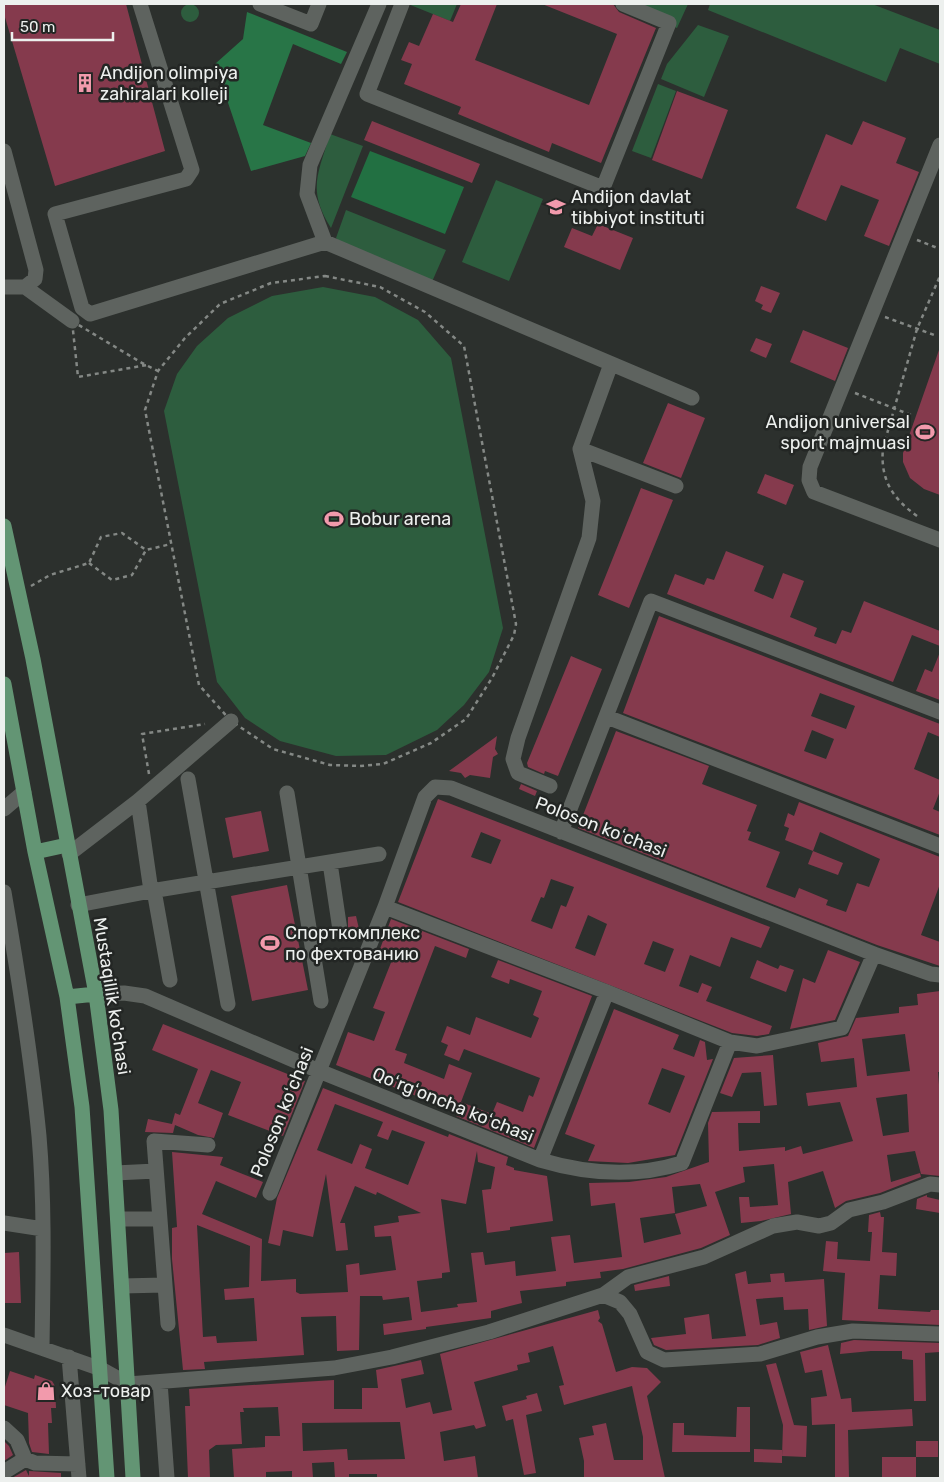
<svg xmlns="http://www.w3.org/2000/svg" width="944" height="1482" font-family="Rubik,sans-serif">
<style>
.green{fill:#2d5d3e}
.forest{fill:#287547}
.water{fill:#227042}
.building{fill:#853a4d;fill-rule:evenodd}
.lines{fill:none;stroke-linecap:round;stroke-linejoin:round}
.path{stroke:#848885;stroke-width:2.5;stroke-dasharray:4 4;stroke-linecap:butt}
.minor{stroke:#5e635f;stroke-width:15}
.major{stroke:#639574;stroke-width:15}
.labels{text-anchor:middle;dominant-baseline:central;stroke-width:5;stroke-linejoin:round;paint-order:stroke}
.poi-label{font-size:18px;fill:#edf0ee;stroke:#232624;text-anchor:start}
.street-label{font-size:18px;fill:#edf0ee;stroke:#232624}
</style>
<rect width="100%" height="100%" fill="#2c302d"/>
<path class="green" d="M181 13a9 9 0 1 1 18 0a9 9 0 1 1-18 0Z
M408,4h49l-7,17z
M619,4h69l-11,24z
M710,4h162l68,26v34l-40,-16 -14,34 -178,-72z
M698,25l31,11 -25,61 -43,-18 6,-15z
M658,84l18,7 -25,67 -19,-7z
M330,134l33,12 -32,82c-24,-38 -13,-54 -1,-94z
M496,180l47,19 -34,82 -47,-19z
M346,210l100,40 -15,34 -88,-38 -7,-8z
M323,287l52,10 43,23 33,38 52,270 -14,44 -25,33 -27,25 -51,25 -50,1 -56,-15 -35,-23 -28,-36 -53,-271 13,-37 20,-28 31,-28 44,-22z"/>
<path class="forest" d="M247,12l100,40 -6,12 -48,-20 -30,81 48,18 -6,13 -54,15 -36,-107 28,-25z"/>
<path class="water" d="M370,151l94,36 -19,47 -94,-37z"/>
<path class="building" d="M4,4h122l39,147 -110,35 -51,-172z
M461,4h36l-22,56 114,45 28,-71 -75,-30h71l6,8 37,16 -55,135 -49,-20 -3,9 -91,-38 3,-7 -57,-23 8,-20 -11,-4 8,-18 10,4 14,-32 20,8z
M677,91l51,19 -26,69 -50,-19z
M372,121l108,43 -8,19 -108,-43z
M863,121l43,17 -10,25 23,9 -30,74 -25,-10 15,-36 -38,-15 -15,36 -30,-13 30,-74 26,11z
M598,224l35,14 -13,32 -56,-23 8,-19 20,8z
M761,286l19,7 -9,20 -10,-4 2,-4 -8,-4z
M803,330l45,18 -13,33 -45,-19z
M756,338l16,6 -6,14 -16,-7z
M939,350l1,1v144l-16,-6 -14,-11 -7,-16v-9z
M668,403l37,15 -24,60 -38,-15z
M765,474l29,11 -8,20 -29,-12z
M641,488l32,12 -44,108 -31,-13z
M726,551l38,15 -10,25 19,8 10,-26 21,8 -14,36 27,11 -3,8 22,8 6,-14 9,3 13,-32 76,30v15l-28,-11 -19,47 -226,-88 8,-20 29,11 3,-7 7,2z
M659,616l281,108v13l-12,-5 -14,37 26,11v11l-7,18 7,3v23l-317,-122zM820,693l35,13 -9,23 -35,-13zM812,730l22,9 -8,20 -22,-8z
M940,652v48l-24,-9 9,-22 7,3z
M571,656l31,13 -44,107 -13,-5 -1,3 -16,-7 -1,-4z
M616,731l93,35 -7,18 55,21 -10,26 4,1 -3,8 32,12 -14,35 29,11 4,-10 29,12 -2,5 20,7 11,-29 12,4 11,-28 -60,-27 -7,19 -28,-11 4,-12 -5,-2 4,-13 6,3 5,-14 141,55v27l-19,51 19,7v24l-63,-21 -299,-117z
M497,736l-2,13 3,5 -5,3 -3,21 -20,-3 -5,3 -4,-5 -12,-2z
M521,784l16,7 -2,5 -16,-7z
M438,799l332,128 -9,21 -30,-11 -11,30 -30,-12 -11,31 19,7 4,-10 10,4 -6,14 66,25 -3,8 -12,2 -25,-3 -334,-131zM481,832l20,8 -10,24 -20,-7zM551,879l23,8 -8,20 -5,-2 -9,24 -21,-8 10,-24 3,1zM588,915l19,9 -12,32 -20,-8zM653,941l21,8 -9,23 -21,-8z
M261,811l8,40 -36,7 -8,-40z
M813,851l30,12 -5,12 -30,-11z
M287,885l21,105 -56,11 -21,-105z
M356,916l4,17 -12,2v-18z
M391,919l78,30 -3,9 -31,-12 -40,104 12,4 -3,9 40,16 5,-15 23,9 -11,29 31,12 5,-12 26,10 6,-17 4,2 7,-19 -76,-29 -5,12 -15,-6 4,-10 -7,-3 6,-16 23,9 6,-18 55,21 8,-20 -6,-3 9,-24 -32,-12 -1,5 -18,-7 7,-17 94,36 -58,152 -78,-32 2,-4 -122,-47 12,-33 26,9 11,-29 -12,-4 21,-53 -14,-6z
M828,950l32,12 -25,58 -45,9 13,-51 12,5z
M757,960l21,9 2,-4 14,5 -8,22 -36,-14z
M940,991v81h-2l2,25v79l-19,-2 -6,-23 -28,4 4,27 29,-9 1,4 -41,16 -34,8 -11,7 -12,-37 -35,11 3,32 -30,7 -20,2 -2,-26h10l1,10 28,-2 -4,-41 -31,3 2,15 -30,10 15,43 -29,13 -78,21 -23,3 1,6 -35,4v4l-46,5 2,12 -31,8v7l-65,9v2l-42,6 -1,-11 29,-4 -3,-23 -26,3 -1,-4h-22l-1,54 -22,1 -1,-35 -35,1 3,38 -100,7 1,7 -22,1 -11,-111v-31l5,-1 -5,-75 51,5 -3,8 43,17 -7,16 -40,-17 -14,33 60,25 -1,42 35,-2v13l4,2 48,-2 -2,-27 13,-2 1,12 36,-5 -5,-34 -16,1 -1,-11 25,-4 -1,-6 23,-3 -44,-21 -1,3 -21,-9 -15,37h5l3,27 -12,1 -10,-77 -13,63 -30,-7 -3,16 -12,-3 9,-45 46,-110 125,49 1,-3 59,23 -2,8 8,3v2l33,6 6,45 -43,6v3l-23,3 -5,-43 9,-1 4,-22 -17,-5 -1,-11 -11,53 -25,-5 9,73 -8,1v5l-25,3 4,31 37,-5 -1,-3 20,-2 -6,-49 12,-1 2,13 30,-4 1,15 40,-5 -5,-34 19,-2 4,28 48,-6 -7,-54 -24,3 -2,-23 40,-1 37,-5 43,-15 -1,-39 4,-11 48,-1v12h-22l1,28 46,-4v4l16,-5 2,8 50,-13 -13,-39 -32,4 -2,-13 51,-6 -3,-29 -33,4 -3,-19 30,-7 8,-18 43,-5v-6l19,-2 -1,-11zM905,1034l5,37 -43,5 -5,-37zM907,1094l2,38 -26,4 -7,-38zM335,1104l48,18 -6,14 11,4 4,-10 33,12 -17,43 -43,-17 7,-19 -12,-5 -8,20 -35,-14zM700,1184l7,22 -32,8 6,20 -37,9 -4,-25 35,-5 -3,-26zM197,1225l53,21 -1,41 -25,2 1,11 29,-2 3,43 -40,2 -1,-7 -13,1z
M614,1009l65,26 -6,14 21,8 6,-17 5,2 2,18 6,-1 -38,96 -47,8 -40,-2 7,-16 -30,-11zM662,1068l23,8 -15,37 -22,-9z
M163,1024l142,57 -22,55 -55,-21 13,-33 -30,-12 -13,33 25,10 -9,25 -16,-3 -23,-10 -2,8 -28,-1 3,-13 24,5 3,-11 5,2 18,-46 -46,-19z
M773,1055l4,50 -13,1 -3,-34 -19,1 -10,24 -12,-4 14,-35z
M927,1195v2l13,3v13l-24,-4 1,-10z
M880,1212l1,5h3l-2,35 15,1 -1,23 -16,-1 -2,34 52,3 1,-2h9v15l-98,-5 3,-47 -22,-2 3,-30 12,1 -1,17 33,2 2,-29h-4l1,-17z
M19,1252l2,51h-17v-50z
M746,1271l2,13 23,-2 -1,-8 14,-1 1,9 39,-3 3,47 -18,4 -1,-21 -24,1 -1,-13 -27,2 4,26 17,-3 3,16 -22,7 -92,5 -12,-5 -3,-7 35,-4 -2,-16 25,-4 3,25 34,-3 -11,-62z
M669,1276l1,10 -35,5 -1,-6z
M598,1310l2,8 -2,3 4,3 14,48 16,-5 15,1 14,14 -14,14 18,82h-81v-17l-5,-23 15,-3 -2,-9 14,-3 8,37h29v-23l-11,-51 -68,19 -5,-19 5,-1 -11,-39 -25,7 2,9 -13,3 1,5 -44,12 12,44 -10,3 -2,-4 -34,7 4,29 31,-5 3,22h-101v-4h-28v4h-14l-1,-16 -22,1 1,15h-21v-7l-26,1v6h-32l-2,-29 33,-2v-11h15l-2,-29 -35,1 1,4h-4l2,32 -26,1 -7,5 1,28h-22l-3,-72h5l-1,-17 145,-9v29h28v-21h16l-2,-18 45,-10 3,14 -23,5 5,29 24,-6 3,12 19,-4 -12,-56zM400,1422l5,37 -57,1 -1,-11 -44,2 -1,-28z
M854,1340l86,3v9l-15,1 1,48h-12l-1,-41 -11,-1v-8h-31l-31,3 1,-11z
M828,1345l13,54 10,-1 1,14 60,-3 1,17 -65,4 1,48h-14v-54l-23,1 -1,-27 16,-2 -5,-26 -17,3 -5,-21z
M776,1363l18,62 13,1 -1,31 -24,-1 1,-31 -17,-60z
M10,1371l24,8 1,-4 17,6 3,5 1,22h-5l1,15h-4l1,31 -17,-2 -3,-9 -1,-30 -24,-8v-15z
M537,1393l5,18 -16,4 10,58 -12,2 -11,-56 -7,2 -4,-15 25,-7 -1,-3z
M737,1407h13v45h-78l1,-29h11v12l52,2z
M4,1441l5,5 4,9 -9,6z
M916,1441h22v16h-22z
M754,1449l28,1v13l-28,-1z
M882,1457h34v21h-34z
M26,1470l3,6v-5l32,2v5h-49z"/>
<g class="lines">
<path class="path" d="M917,240l23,9
M325,276l55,11 45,25 39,34 52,278 -2,11 -22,43 -26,41 -35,24 -48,21 -23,2 -30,-1 -57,-16 -42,-28 -32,-36 -54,-275 13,-39 27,-33 35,-34 51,-21z
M885,317l52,19
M72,321l70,42 5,2 -69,12z
M148,366l10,5
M855,393l56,22
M917,516c-25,-18 -37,-37 -34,-68l34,-119 23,-53
M89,563l23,17 20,-5 14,-25
M31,586l19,-11 39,-12 12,-26 21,-4 24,17 25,-6
M149,774l-7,-40 63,-10"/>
<path class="minor" d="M140,4l52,166 -6,9 -131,35 27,94 8,6 235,-72
M260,4l51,20 8,-20
M379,4l-69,161 -3,29 18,48 367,156
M402,4l-35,90 236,94 66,-165 -46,-19
M940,145l-130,322 -1,13 5,12 126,48
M4,151l32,119 -1,9 -10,8h-21
M25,287l47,34
M580,449l96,37
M607,717l333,129
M188,779l40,225
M550,786l-32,-13 -5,-14 5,-21 71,-200 4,-37 -13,-52 31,-85
M287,793l34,208
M138,801l13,90 228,-37
M4,809l20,-17
M561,832l90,-231 289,111
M69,854l69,-53 93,-80
M330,863l10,67
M4,892c14,81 27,162 35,244 6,70 4,141 3,212
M78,905l73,-14 4,5 15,84
M385,907l222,85 123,50 27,4 85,-18 32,-74
M96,994l28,-1 21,3 174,75 221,89c47,14 94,18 142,3l48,-121
M540,1160l67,-168
M115,1173l41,-2
M270,1193l115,-286 40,-110 10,-10 16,1 423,166 57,20 9,1
M118,1219h41
M4,1223l39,6
M122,1286l42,-1
M603,1295l17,7 10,12 17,38 17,8 96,-6 57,-17 36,-6 87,3
M168,1324l-14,-183 54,4
M4,1335l97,34 27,15 206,-16 58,-11 97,-25 114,-37 25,-18 76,-20 69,-31 24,-4 22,4 12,-3 18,-13 34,-8 47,-18 10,1
M69,1357l10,121
M160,1382l7,96
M4,1428l13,12 8,19 10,4 43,1
M4,1472l21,-13"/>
<path class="major" d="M4,526l29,133 63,335 15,116 22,368
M4,684l31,168 32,145 15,110 25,371
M35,852l32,-7
M67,997l29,-3"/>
</g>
<defs>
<g id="building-bare" transform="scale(1.5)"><path d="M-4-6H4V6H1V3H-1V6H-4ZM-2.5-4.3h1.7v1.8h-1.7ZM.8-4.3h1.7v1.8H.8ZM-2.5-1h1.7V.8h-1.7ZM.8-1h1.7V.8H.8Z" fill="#f29aac" stroke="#232624" stroke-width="2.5" paint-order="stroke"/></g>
<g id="university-bare" transform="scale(1.5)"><path d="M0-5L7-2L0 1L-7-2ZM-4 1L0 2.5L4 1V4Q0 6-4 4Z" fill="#f29aac" stroke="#232624" stroke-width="2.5" paint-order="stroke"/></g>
<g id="stadium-bare" transform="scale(1.5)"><path d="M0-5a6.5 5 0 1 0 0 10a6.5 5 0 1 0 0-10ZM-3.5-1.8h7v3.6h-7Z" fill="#f29aac" stroke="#232624" stroke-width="2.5" paint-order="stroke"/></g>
<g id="shop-bare" transform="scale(1.5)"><path d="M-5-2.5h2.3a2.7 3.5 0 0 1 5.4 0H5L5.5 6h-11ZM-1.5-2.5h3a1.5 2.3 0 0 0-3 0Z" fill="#f29aac" stroke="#232624" stroke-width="2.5" paint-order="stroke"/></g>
</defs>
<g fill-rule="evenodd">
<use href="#building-bare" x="85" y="83"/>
<use href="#university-bare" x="556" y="207"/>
<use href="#stadium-bare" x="925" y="432"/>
<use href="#stadium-bare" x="334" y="519"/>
<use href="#stadium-bare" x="270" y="943"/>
<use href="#shop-bare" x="46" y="1391"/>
</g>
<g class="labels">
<g class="poi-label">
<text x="100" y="73">Andijon olimpiya<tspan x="100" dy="21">zahiralari kolleji</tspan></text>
<text x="571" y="197">Andijon davlat<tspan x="571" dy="21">tibbiyot instituti</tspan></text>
<text x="910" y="422" text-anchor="end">Andijon universal<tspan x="910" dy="21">sport majmuasi</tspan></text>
<text x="349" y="519">Bobur arena</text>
<text x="285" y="933">Спорткомплекс<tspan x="285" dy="21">по фехтованию</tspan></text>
<text x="61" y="1391">Хоз-товар</text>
</g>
<g class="street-label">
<text transform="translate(601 827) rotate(21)">Poloson koʻchasi</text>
<text transform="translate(112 996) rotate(81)">Mustaqillik ko'chasi</text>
<text transform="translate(453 1105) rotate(22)">Qoʻrgʻoncha koʻchasi</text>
<text transform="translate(282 1112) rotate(-68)">Poloson koʻchasi</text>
</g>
</g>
<rect width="944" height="1482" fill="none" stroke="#edf0ee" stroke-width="10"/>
<path d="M12 32v8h101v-8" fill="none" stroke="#edf0ee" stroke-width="2.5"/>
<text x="20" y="32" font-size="15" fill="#edf0ee" stroke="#232624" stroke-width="4" paint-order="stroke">50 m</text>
</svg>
